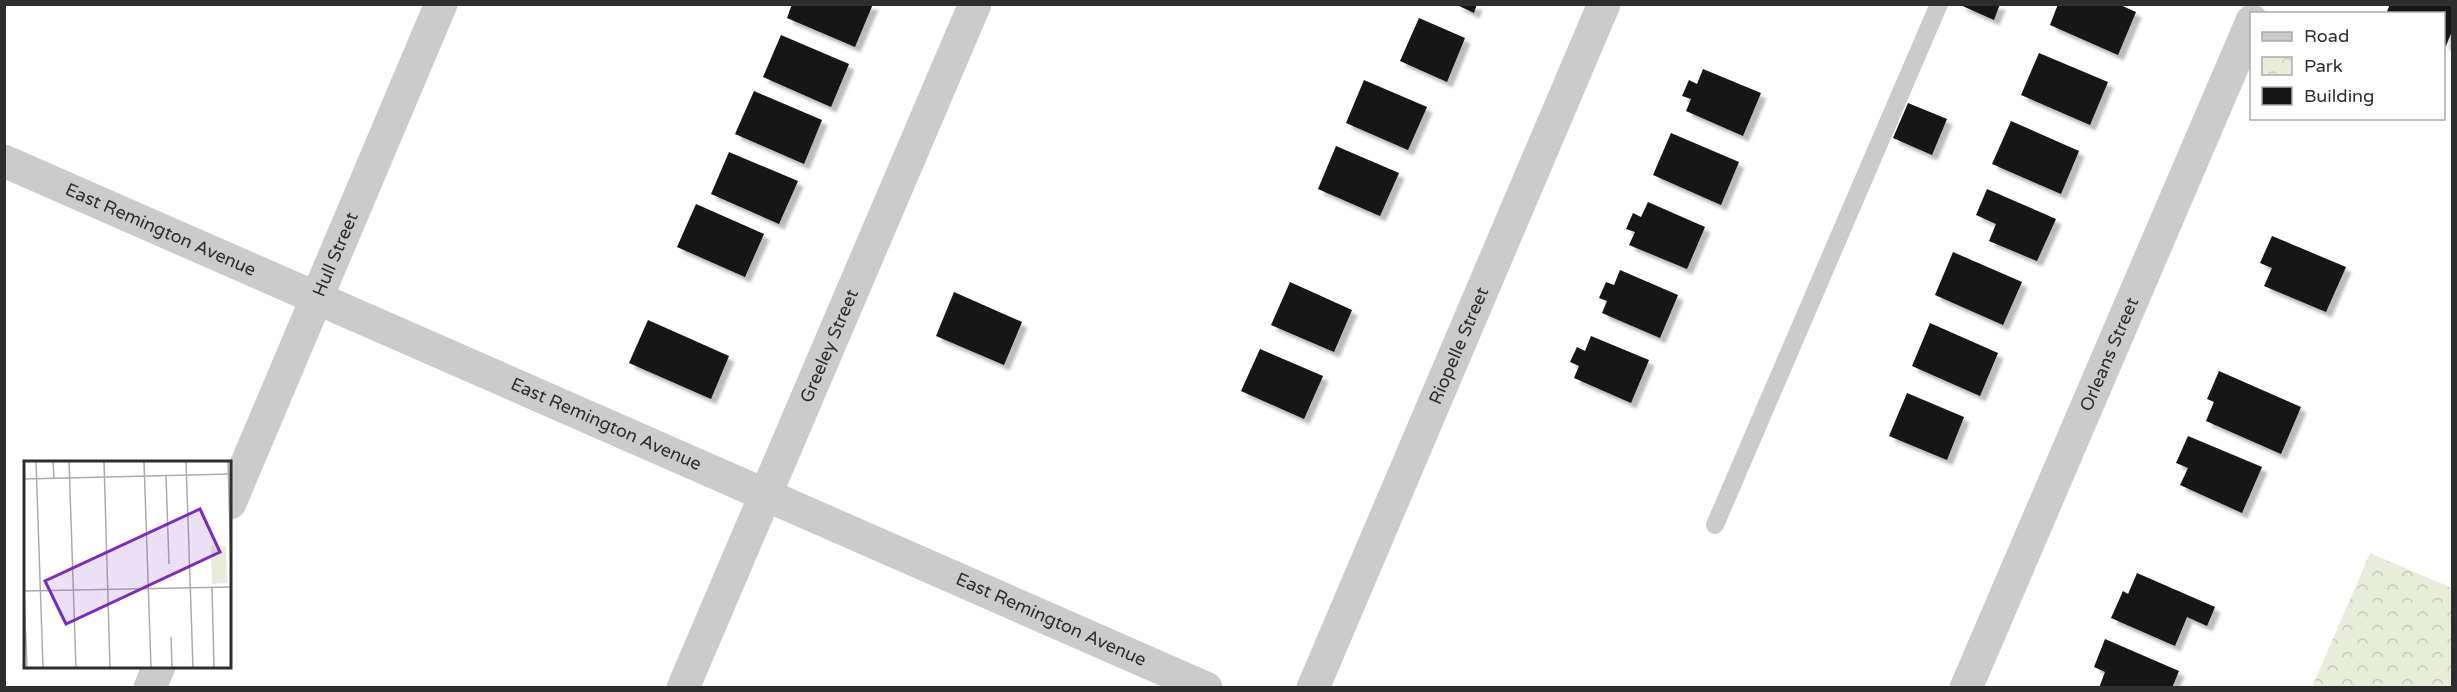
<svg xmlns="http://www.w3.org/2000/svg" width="2457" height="692" font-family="'Varela Round',sans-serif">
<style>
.park{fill:url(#park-crowns)}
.building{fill:#151515;filter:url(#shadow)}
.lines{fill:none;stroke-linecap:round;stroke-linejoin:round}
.lane{stroke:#cbcbcb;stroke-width:18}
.street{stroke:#cbcbcb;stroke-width:33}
.labels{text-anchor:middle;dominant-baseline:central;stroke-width:6;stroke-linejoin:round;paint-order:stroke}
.street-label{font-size:18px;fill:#2e2e2e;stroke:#fff}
.inset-road{fill:none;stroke:#ababab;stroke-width:1.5}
.view{fill:#7b2cbf;fill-opacity:0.15;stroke:#7b2cbf;stroke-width:3}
.inset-edge{fill:none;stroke:#2e2e2e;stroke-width:3}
</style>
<defs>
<pattern id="park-crowns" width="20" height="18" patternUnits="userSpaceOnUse" patternTransform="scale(1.5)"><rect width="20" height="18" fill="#e8edda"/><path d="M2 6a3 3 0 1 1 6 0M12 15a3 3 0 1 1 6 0" fill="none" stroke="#c7ccbb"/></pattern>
<filter id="shadow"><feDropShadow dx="5.5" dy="5.5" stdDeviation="1.5" flood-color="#0004"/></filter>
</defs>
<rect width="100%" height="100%" fill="#fff"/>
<path class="park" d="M2370,553l82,35v99h-140z"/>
<path class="building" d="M792,4h81l-18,43 -68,-29z
M1455,4h22l-3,9z
M1958,4h42l-6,16z
M2058,4h60l18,8 -18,43 -68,-30z
M2390,4h62v27l-6,15 -2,-1v-31h-58z
M1419,18l46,20 -18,44 -47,-21z
M781,35l68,29 -18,43 -68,-30z
M2039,53l69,29 -18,43 -69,-30z
M1703,69l58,24 -18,43 -57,-25 5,-12 -9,-3 7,-16 8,4z
M1364,80l63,27 -19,43 -62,-27z
M754,91l68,29 -18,44 -69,-30z
M1908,103l39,16 -15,36 -39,-17z
M2011,121l68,30 -18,43 -69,-30z
M1671,133l68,29 -18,43 -68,-30z
M1336,146l63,27 -19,43 -62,-27z
M729,152l69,29 -19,43 -68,-30z
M1987,189l69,30 -19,42 -48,-20 7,-17 -20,-9z
M1648,202l57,25 -18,42 -58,-24 6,-13 -9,-3 7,-16 8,4z
M696,204l68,30 -19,43 -68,-30z
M2272,236l74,31 -20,45 -62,-26 8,-18 -12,-5z
M1953,252l69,30 -19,43 -68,-30z
M1620,270l58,25 -18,43 -58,-25 5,-12 -8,-3 7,-16 8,3z
M1290,282l62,28 -18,42 -63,-27z
M954,292l68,30 -18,43 -68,-29z
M648,320l81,36 -18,43 -82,-36z
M1930,323l68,30 -18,43 -68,-30z
M1591,336l58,24 -18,43 -57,-25 5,-12 -9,-4 7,-15 8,4z
M1260,349l63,27 -19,43 -63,-28z
M2219,371l82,36 -20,47 -75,-33 8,-19 -7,-3z
M1907,393l57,24 -17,43 -58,-24z
M2188,436l74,31 -20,46 -62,-28 8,-17 -12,-5z
M2137,573l78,34 -8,19 -20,-9 -12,29 -64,-28 12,-27 5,3z
M2105,639l74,32 -7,17h-73l6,-16 -11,-5z"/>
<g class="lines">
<path class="lane" d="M1715,525l224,-521"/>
<g class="street">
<path id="s1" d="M4,161c401,176 803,349 1202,527"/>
<path id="s2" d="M230,503l211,-499"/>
<path d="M150,688l9,-22"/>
<path id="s3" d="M683,688l292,-684"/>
<path id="s4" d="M1313,688l291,-684"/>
<path id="s5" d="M1966,688l286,-667"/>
</g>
</g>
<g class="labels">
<g class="street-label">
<text stroke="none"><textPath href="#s1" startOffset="171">East Remington Avenue</textPath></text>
<text stroke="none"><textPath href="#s2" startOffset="270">Hull Street</textPath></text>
<text stroke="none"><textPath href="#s3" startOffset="372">Greeley Street</textPath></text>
<text stroke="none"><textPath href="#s4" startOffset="372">Riopelle Street</textPath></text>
<text stroke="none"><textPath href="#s5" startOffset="363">Orleans Street</textPath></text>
<text stroke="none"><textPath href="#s1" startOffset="657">East Remington Avenue</textPath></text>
<text stroke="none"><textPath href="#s1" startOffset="1143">East Remington Avenue</textPath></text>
</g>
</g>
<g transform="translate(24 461)">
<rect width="207" height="207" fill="#fff"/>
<path d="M187,85h15l1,37 -15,1z" fill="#e8edda"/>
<path class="inset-road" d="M12,0l7,207M29,0l1,18M45,0l7,207M80,0l6,207M120,0l7,207M162,0l7,207M204,0l3,106M142,15l3,88M0,18l207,-5M188,126l2,81M0,130l207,-4M0,134l3,73M147,176l1,31"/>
<path class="view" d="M176,48l20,43 -154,72 -21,-43z"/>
<rect width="207" height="207" class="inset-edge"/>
</g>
<rect width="2457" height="692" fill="none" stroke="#2e2e2e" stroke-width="12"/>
<rect x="2250" y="12" width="195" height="108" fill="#ffffff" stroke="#ababab" stroke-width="1.5"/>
<rect x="2262" y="32" width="30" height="9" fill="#cbcbcb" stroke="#ababab" stroke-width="1.5"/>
<text x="2304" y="42" font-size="18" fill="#2e2e2e">Road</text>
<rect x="2262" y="57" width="30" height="18" fill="url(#park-crowns)" stroke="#ababab" stroke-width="1.5"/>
<text x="2304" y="72" font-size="18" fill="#2e2e2e">Park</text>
<rect x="2262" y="87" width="30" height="18" fill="#151515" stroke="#ababab" stroke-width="1.5"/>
<text x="2304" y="102" font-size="18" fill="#2e2e2e">Building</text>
</svg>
